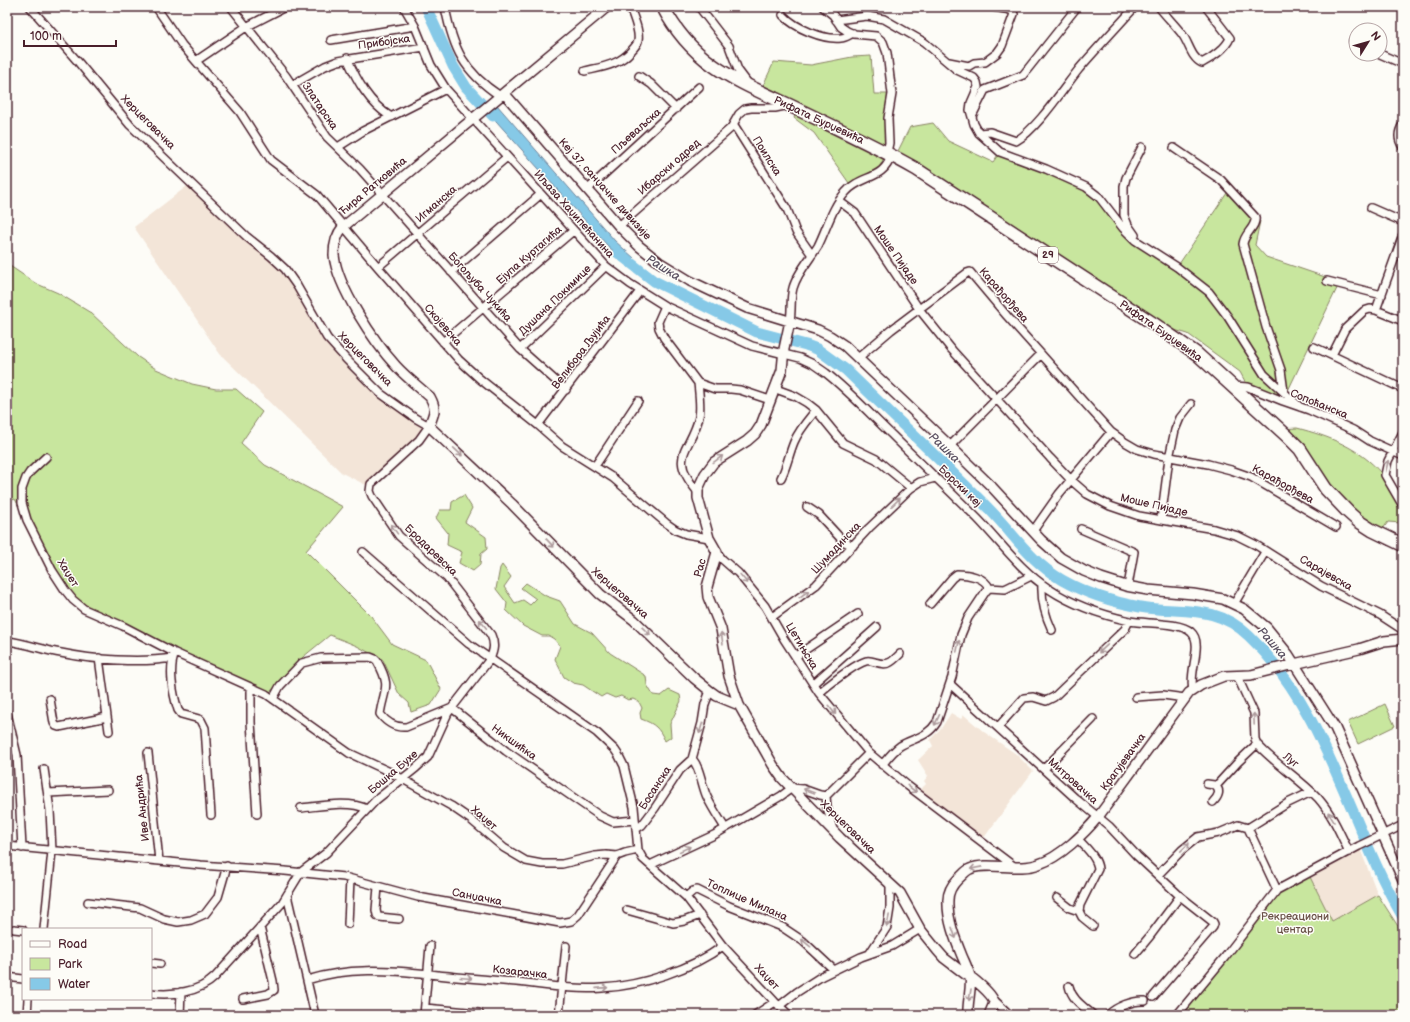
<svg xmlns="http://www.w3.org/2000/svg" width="1410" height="1022" font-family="'Balsamiq Sans',sans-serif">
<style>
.built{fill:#f3e5d8}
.green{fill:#c8e69e;stroke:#898264}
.water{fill:#86c9e7;stroke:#6e859c}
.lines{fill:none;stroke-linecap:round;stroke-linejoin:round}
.river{stroke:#86c9e7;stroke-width:11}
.minor-casing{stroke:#4a1f2b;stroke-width:10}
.tertiary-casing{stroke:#4a1f2b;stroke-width:12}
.primary-casing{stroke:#4a1f2b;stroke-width:15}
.minor{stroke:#fdfcf7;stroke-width:7}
.tertiary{stroke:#fdfcf7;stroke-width:9}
.primary{stroke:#fdfcf7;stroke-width:12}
.oneway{stroke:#ac999b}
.labels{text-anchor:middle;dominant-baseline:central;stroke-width:3;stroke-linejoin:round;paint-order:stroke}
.shield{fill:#fdfcf7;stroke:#806168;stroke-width:1}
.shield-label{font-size:10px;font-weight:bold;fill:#4a1f2b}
.street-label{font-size:11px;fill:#4a1f2b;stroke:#fdfcf7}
.park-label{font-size:11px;fill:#6a5148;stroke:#fdfcf7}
.water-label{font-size:12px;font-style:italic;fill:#5c5263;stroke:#fdfcf7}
</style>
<rect width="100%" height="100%" fill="#fdfcf7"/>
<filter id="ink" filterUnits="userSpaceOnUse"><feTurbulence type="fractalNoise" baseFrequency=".025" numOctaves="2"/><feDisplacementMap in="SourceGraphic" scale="8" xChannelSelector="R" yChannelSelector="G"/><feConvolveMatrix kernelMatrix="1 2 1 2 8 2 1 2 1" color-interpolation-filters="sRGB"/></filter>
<g filter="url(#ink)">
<path class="built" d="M191,183l94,86 42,69 53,55 49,33 -59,61 -28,-14 -122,-119 -86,-127z
M951,713l10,6 3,-4 20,17 32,22 17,17 -50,68 -64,-48 7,-7 -2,-3 4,-5 -10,-16 15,-14 -3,-6 12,-13z
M1359,846l19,49 -46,26 -23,-46z"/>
<path class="green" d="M871,56l3,38h18l-5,58 -7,14 -7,6 -24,11 -35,-50 -20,-15 3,-9 -37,-17 14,-30 37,3 41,-8z
M933,123l15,18 45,21 7,-10 86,35 37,41 54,39 50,-74 33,28 -5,24 11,12 74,25 -57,119 -35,-14 -8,-15 -52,-38 -34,-10 -259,-167 15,-30z
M7,264l28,19 23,10 33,20 47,44 18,12 36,15 24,5h20l26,23 -21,31 24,22 78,42 -37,44 65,65 21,28 34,16 15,29 -10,16 -20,7 -2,-9 -10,-9 -16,-34 -26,-14 -27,-11 -27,22 -33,35 -19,-5 -167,-78 -32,-39 -37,-71 -8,3z
M1297,428c31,8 63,20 84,45 6,6 10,16 14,24 5,12 8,13 6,26l-13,-1 -8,11 -17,-9 -83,-95z
M464,495l8,13 -7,14 21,15 1,12 -6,5 -1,11 -7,6 -14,-8 3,-11 -15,-7 1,-12 -12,-15 4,-8h11l1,-8z
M502,565l9,12 -7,10 11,16 8,-3 7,5 6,-6 -15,-11 5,-5 20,13 14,5 15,23 17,9 18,20 36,23 1,9 6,10 8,1 8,-6 11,5 1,6 -11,23 1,13 -6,4c-6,-13 -10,-17 -24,-22l-1,-6 2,-5 -3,-6 -6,-3 -5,1 -7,-4 -6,2 -9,-4 -5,3 -18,-12 -10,-2 -9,-6 -9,-18 5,-13 -6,-7 -5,-3h-7l-19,-10 -17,-16 1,-7 -11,-14 4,-21z
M1385,704l10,22 -37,18 -10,-22z
M1309,875l23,46 46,-26 25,39v81h-215l-7,-5 96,-120z"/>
<path class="water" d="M497,105l118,136 19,17 -8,5 -19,-18 -119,-133z"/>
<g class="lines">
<path class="river" d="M426,7l27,59 13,21 27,29
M618,253l36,28 103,51 49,13 11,4 29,21c48,47 98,93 145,141 25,26 39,50 71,69 23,13 51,22 78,27 41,7 75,-4 109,29 79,76 100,189 154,281"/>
<g class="minor-casing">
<path id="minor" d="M30,7l49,56 51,62 117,112 24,19 14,13 12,17 30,52 19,21 34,34 35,25 14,8 -10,14 -48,44 -1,7 2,5 27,40 48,42 44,57c4,9 3,15 -1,24l-42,54 -20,44 -12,11 -40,32 -50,53 -25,19 -19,31 -67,74c-15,15 -44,19 -64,16
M156,7l26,38 58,67 31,48 46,35 61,72 81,93 21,19 58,46 24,21 51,32 53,45 10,7 10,4 23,4
M231,7l55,69 41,61 33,32 160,180 46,41
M404,7l11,19 16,39 15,24 160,177 24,18 35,22 87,40 48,12 13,6 13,9c24,19 44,41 66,62 28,28 58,56 86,84 24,25 42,51 71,70 24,16 53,26 81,32 16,3 50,1 61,11 13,11 -3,41 2,58
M445,7c8,42 19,65 55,89
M699,7l30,39 9,24 9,12
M823,7l10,8 8,12 6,4 7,3 22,2 7,6 4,11 5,41 -4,24 1,25 -2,9
M1159,7c7,9 16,18 23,27 7,9 9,24 20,29 10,-5 24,-15 28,-25l-24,-31
M783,15c12,13 40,25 58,23 4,0 8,-3 12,-5
M836,20l31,-4 17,3 40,23 33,28 17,8 3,4 1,5 -7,16 -1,7 4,14 5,9 21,19 46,17 40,18 13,10 24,31 12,12 42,27 32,25 19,25 36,57 36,33
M331,40l84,-14
M1353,41l3,2
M1380,54l23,10
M347,58c10,23 22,45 44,59
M196,61l50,-34 39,-20
M949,62l20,4 5,-3 11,-1 12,-9 5,-7 12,-32 -3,-4 -18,-3
M585,71c17,-4 34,-6 46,-20 3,-3 6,-6 7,-10 2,-11 -5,-24 -8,-34
M639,76l12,8 25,25
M292,85l33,-19 13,-5 86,-14
M972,116l13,-26 38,-15 54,-68
M1403,124c-5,8 -6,15 0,23
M734,125l53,84 9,23 16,23
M979,133l11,-1 26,9c21,-12 47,-52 63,-72 18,-21 37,-41 56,-62
M338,147l25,-16 83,-42
M1174,148l47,32 34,37c2,10 -11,16 -12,27l23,83 15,43 3,22
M587,190l112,-103
M839,201l16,12 64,96 33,41 98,108 21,22 16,14 23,12 29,10 75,13 24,7 18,9 65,41 59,29 23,15
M1371,208l32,14
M619,226l112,-98 8,-14 6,-5 6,-1h24l14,-3
M1135,235l-7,-10 -4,-10v-29l2,-8 16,-31
M378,267l129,-110
M451,272l90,-78
M1327,281l55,14
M665,306l-7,16 1,6 5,10 34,45 17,6h16l9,1 30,10
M1376,310l27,-75
M790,321c2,-11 0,-22 3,-33 4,-15 17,-29 25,-42 9,-18 14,-39 28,-54 14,-17 39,-12 45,-37
M443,342l130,-111
M1314,347l89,42
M520,349l86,-83
M1332,355l13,-26 19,-18 6,-2 6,1 27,11
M858,358l33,-28 76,-57 3,-1 37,44 84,94 20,22 14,10 12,7 17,5 54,10 23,6 20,7 85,50
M1234,386l14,1 35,14 26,9 44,20 17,11 33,15
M776,389l19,7 12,7 9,7 27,33 33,16 35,29
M538,425l102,-134
M1403,432l-15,29 -3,14 18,31
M950,446l91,-92
M46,457l-16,15 -4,6 -4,11v14l5,17 25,50 13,20 8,10 11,9 39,17 52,27 91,41 83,59 41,19 61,34 19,13 34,29 22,13 16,3h20l33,-8 11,-1 11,1 8,-3 13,-3
M595,466l43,-65
M781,478c6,-12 8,-24 13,-36 5,-12 14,-22 22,-32
M697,491c-30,-36 -6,-40 2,-74 2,-10 0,-24 -1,-34
M807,507l12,8 24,26 10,5
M1161,520l8,-62 6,-28 5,-12 11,-14
M1081,529l53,23 -6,34
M1033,531l26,-37 52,-62
M363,552l106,92 128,89 18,17 4,6 5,10 10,41 4,43 5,9 43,38 37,49 52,56 14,13
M717,552l5,7 16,14 27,33 19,33 35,54 50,60 39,33 107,81
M1042,584c-1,17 3,31 10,46
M930,604l22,-26 5,-4c11,0 28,3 32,14
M1234,604l31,-52
M772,617l44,-32 53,-57 42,-40 9,-6 15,-4
M7,641c19,2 36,9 54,12 33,7 79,10 112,5
M175,653c-7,16 -2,41 3,57l3,4 18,5 2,1 4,8 6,87
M796,656l62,-42
M99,658l10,73
M1237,676l17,37 1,26 2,5c18,20 42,34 61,54 14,16 22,35 31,54
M813,684l64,-57
M950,684l125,114 34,28 28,30 43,40 33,26 1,2 -1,3 -60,70
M251,687v35l6,92
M819,693c11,-9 34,-28 47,-32 3,-1 6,0 9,1 13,4 16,1 25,-8
M1136,697l27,-2 22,3
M50,699l4,24 2,3 3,1 48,-10
M273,699l7,-13 22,-23 19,-5 49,-1 5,2 2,2c15,27 7,27 3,53 7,9 15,14 26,13l46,-19
M452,708l54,43 94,65 13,6 22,-2
M7,713l10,42 5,93
M998,727l26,-29 9,-1 13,4 8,-4 71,-68 4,-8
M148,753l11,108
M692,759c8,7 10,28 15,38 5,11 12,21 18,31
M882,765c5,-6 11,-14 18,-19 13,-8 27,-8 37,-24l15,-45 9,-42 7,-17 18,-27 3,-3 16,1 26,-13
M1044,769l49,-50
M1207,784l7,1c8,5 4,12 -1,17
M1216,786l22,-24 19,-18
M48,793l60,-3
M301,808c20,-2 48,-8 66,1
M1248,828l29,62
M636,829l6,-4 13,-17 25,-38 12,-11 10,-36 3,-19 5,-13
M833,830l-6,-23 -1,-11 43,-43
M1078,839c7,8 19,18 20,30l-18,36 -1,6
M7,846l193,19 85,6 59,6 74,20 142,26 11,-2 7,-6 39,-59
M650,865l64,-30 67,-39 11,-8 11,1 17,6 6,1
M1158,875l24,-25 16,-13 21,-4 19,-8 10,3 40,-25 23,-11
M378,887l-2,23 1,5 2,2 20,2
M287,895l28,120
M686,897l7,-6 4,-1 32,16 53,21 21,14 31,29
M1057,898l13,10 9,3 3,6 11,9
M88,902l52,6 24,11 14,3 13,-2 14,-6 13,-17 9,-31
M627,910l46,13 11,-2 16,-6
M348,924l2,-45
M14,929l9,1
M44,929l8,-78 -2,-41 -6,-41
M870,953l17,-26 3,-19v-24
M1135,954l15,-18 30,-40
M151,963l9,1
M7,977l16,2
M307,980c41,-13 81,-10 123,-6 32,4 64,6 96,9 25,3 51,7 76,5 39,-2 90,-19 121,-42
M1069,986c3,14 14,20 24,29
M243,999l25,-5 6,-4 -1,-9 -13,-54
M994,1000l16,15
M779,1006l18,-14 25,-16 39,-19 31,-11 28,-17
M425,1008l54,5
M27,1015l1,-16
M180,1015l1,-23
M424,1015l6,-69
M559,1015l7,-69
M755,1015l20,-13
M1108,1015c8,-8 25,-15 37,-14
M1177,1015l48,-58 52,-67 82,-44 44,-21"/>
</g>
<g class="tertiary-casing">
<path id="tertiary" d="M607,7l-264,220c-6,7 -9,18 -9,28 3,32 41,88 62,111 10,11 23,21 34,31 7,13 4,16 -1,29l83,78 88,90 34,26 60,58 16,13 7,5 22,9
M504,93l115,133 20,20 20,16 31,19 57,27 71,22 12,6 15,10 105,100 41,40 50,54 20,18 23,13 17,7 25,8 22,4 45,4 30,5 21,10 23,19 21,26 47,74 68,152
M790,321l-6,28 -2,21 -21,55 -6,9 -8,7 -33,21 -9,12 -7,15v9l11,40 8,14 -10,35 1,10 13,32 8,47 10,29 34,60 9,13 58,60 60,55 20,36 17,21 7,8 21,16c7,3 29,21 29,29l-5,12
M968,1015c-1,-13 4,-26 2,-39 -2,-7 -5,-13 -8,-20 -7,-17 -15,-37 -14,-56 0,-9 4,-15 10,-21 4,-3 7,-8 12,-10 17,-8 49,3 69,-5 21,-7 45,-30 59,-47l91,-124 12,-8 23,-9 27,-1 43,-11 65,-15 25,-8 19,-2"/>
</g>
<g class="primary-casing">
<path id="primary" d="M663,7c30,58 75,74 130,100 41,20 83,39 123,62l238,155 43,30 90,82 13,13 26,40 22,23 10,9 14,9 31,15"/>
</g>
<use href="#minor" class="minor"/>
<use href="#tertiary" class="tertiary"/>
<use href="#primary" class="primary"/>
</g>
<defs><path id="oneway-shaft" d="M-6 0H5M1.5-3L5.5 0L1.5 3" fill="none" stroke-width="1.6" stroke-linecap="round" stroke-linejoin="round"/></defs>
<g class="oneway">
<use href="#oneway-shaft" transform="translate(458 452) rotate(43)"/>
<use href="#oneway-shaft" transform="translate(718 459) rotate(-36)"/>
<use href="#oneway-shaft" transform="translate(1387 466) rotate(-77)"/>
<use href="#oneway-shaft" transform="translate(896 502) rotate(-44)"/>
<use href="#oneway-shaft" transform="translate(394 529) rotate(-126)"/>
<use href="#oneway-shaft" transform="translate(550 543) rotate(47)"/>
<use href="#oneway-shaft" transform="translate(744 579) rotate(50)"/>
<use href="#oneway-shaft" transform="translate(804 594) rotate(-37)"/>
<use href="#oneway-shaft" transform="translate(483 624) rotate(-129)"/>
<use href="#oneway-shaft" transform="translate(646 631) rotate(44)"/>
<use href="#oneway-shaft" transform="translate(722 638) rotate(-99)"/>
<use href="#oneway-shaft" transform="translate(958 646) rotate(-78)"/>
<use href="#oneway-shaft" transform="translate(1103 649) rotate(137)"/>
<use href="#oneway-shaft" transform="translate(832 710) rotate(51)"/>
<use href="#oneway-shaft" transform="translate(1254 719) rotate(-92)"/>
<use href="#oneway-shaft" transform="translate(937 720) rotate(115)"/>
<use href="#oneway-shaft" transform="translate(701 728) rotate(107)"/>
<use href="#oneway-shaft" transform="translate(912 789) rotate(37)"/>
<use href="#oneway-shaft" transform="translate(809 791) rotate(-160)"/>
<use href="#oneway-shaft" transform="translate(1331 817) rotate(-121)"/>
<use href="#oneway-shaft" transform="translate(1185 847) rotate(-44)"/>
<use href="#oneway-shaft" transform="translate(685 849) rotate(-25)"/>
<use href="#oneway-shaft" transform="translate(976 868) rotate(169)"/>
<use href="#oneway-shaft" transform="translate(888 921) rotate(101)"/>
<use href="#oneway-shaft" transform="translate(954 933) rotate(71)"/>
<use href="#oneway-shaft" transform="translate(806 943) rotate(-141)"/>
<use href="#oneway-shaft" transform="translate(466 978) rotate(5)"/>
<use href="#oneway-shaft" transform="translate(602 988) rotate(-4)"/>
<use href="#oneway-shaft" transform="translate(970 995) rotate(100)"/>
</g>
</g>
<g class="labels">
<rect class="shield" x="1038" y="247" width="20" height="16" rx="3"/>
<g class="shield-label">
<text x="1048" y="255">29</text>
</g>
<g class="street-label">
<text transform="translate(384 42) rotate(-8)">Прибојска</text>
<text transform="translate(320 106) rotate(56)">Златарска</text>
<text transform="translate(819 120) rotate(25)">Рифата Бурџевића</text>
<text transform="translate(148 122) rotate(45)">Херцеговачка</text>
<text transform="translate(636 131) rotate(-42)">Пљеваљска</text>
<text transform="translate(767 156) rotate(58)">Поилска</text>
<text transform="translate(669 167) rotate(-41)">Ибарски одред</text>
<text transform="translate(373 186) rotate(-40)">Ћира Ратковића</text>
<text transform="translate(605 189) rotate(48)">Кеј 37. санџачке дивизије</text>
<text transform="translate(436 204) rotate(-41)">Игманска</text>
<text transform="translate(574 214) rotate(48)">Иљаза Хаџипећанина</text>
<text transform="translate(529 255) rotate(-41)">Ејупа Куртагића</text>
<text transform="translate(896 255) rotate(55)">Моше Пијаде</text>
<text transform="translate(480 287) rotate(48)">Богољуба Чукића</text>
<text transform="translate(1004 295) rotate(49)">Карађорђева</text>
<text transform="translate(555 300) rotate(-44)">Душана Покимице</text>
<text transform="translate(443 325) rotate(49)">Скојевска</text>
<text transform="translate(1161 331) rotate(35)">Рифата Бурџевића</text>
<text transform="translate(581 352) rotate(-53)">Велибора Љујића</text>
<text transform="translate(365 359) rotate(45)">Херцеговачка</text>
<text transform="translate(1319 404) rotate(22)">Сопоћанска</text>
<text transform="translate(1283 484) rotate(29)">Карађорђева</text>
<text transform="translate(960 486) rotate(44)">Борски кеј</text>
<text transform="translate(1154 505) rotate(13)">Моше Пијаде</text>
<text transform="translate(836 548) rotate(-47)">Шумадинска</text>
<text transform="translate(431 550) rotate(44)">Бродаревска</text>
<text transform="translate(700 568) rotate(-74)">Рас</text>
<text transform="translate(68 573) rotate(58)">Хаџет</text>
<text transform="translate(1326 573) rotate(30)">Сарајевска</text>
<text transform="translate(620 593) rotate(41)">Херцеговачка</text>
<text transform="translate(802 646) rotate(59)">Цетињска</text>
<text transform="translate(514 742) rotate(36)">Никшићка</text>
<text transform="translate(1291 760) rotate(40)">Луг</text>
<text transform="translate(1123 762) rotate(-54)">Крагујевачка</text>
<text transform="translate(393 772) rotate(-40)">Бошка Бухе</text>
<text transform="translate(1073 781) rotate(42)">Митровачка</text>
<text transform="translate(655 788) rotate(-57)">Босанска</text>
<text transform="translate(142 808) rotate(-96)">Иве Андрића</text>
<text transform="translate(484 818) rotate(41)">Хаџет</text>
<text transform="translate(848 827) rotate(44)">Херцеговачка</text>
<text transform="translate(477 897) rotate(11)">Санџачка</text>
<text transform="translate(747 900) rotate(24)">Топлице Милана</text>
<text transform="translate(520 972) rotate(6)">Козарачка</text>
<text transform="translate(767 977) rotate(47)">Хаџет</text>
</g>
<g class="park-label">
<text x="1295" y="916">Рекреациони<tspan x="1295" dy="13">центар</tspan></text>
</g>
<g class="water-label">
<text transform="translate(663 268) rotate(32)">Рашка</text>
<text transform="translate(944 448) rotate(44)">Рашка</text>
<text transform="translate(1272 643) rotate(49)">Рашка</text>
</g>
</g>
<rect width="1410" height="1022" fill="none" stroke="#fdfcf7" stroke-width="24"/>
<rect x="12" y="12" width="1386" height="998" fill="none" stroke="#4a1f2b" stroke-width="1.5" filter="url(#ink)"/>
<rect x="22" y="928" width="130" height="72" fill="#fdfcf7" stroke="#b5a4a5"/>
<rect x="30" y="941" width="20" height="6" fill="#fdfcf7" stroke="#b5a4a5"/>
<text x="58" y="948" font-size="12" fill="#4a1f2b">Road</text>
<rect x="30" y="958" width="20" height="12" fill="#c8e69e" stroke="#b5a4a5"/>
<text x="58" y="968" font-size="12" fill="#4a1f2b">Park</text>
<rect x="30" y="978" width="20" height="12" fill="#86c9e7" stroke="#b5a4a5"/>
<text x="58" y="988" font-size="12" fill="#4a1f2b">Water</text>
<g transform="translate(1368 42) rotate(53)"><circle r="19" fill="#fdfcf7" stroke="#b5a4a5"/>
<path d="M0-3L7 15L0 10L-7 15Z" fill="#4a1f2b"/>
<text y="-6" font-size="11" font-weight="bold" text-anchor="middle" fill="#4a1f2b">N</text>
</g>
<path d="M24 40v6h92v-6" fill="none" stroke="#4a1f2b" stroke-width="2"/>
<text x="30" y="40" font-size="12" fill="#4a1f2b" stroke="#fdfcf7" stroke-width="3" paint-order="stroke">100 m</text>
</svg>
